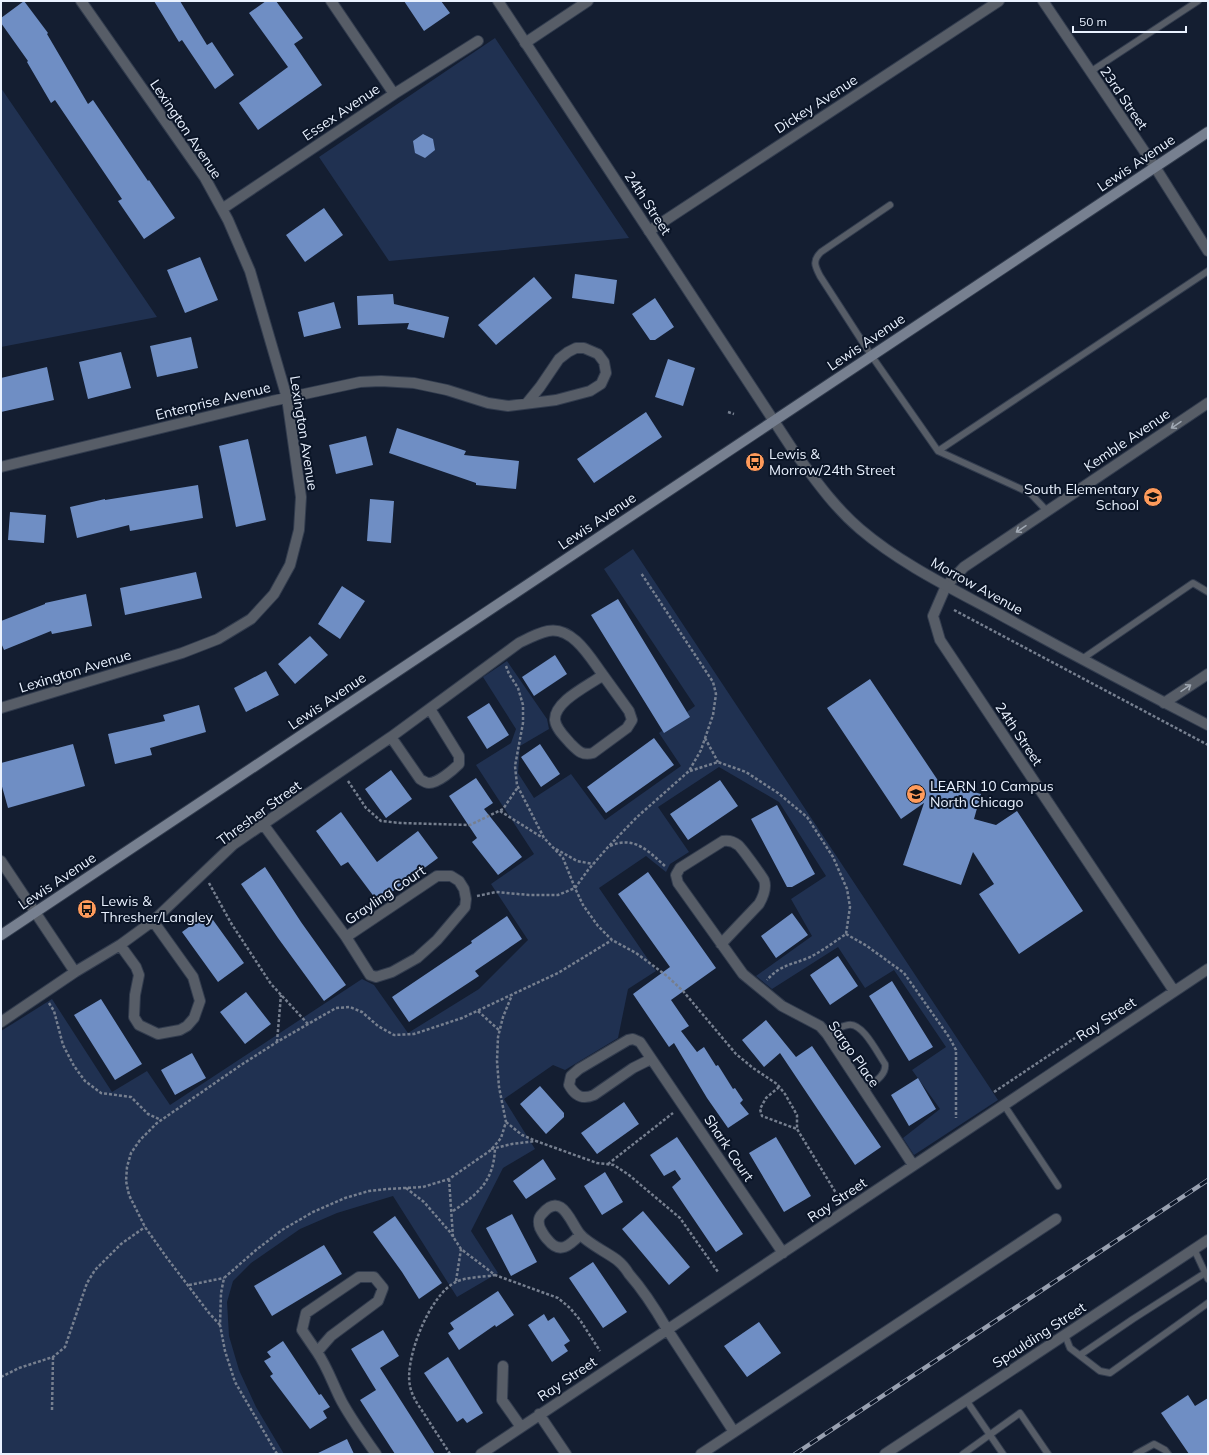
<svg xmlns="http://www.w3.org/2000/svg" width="1209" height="1455" font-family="Mulish,sans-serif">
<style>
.green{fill:#203151}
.building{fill:#6f8ec4}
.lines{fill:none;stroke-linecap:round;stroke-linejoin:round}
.service-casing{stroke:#323c4e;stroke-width:8}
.minor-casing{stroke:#323c4e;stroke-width:12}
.tertiary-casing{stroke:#323c4e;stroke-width:12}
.secondary-casing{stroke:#323c4e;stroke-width:12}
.path{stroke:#767f8f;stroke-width:2.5;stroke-dasharray:3 2;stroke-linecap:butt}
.service{stroke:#575d67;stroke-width:6}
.minor{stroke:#575d67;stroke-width:10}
.tertiary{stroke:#575d67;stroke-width:10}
.secondary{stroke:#778090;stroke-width:10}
.rail-casing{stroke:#99a1b1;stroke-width:4.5}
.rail{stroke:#0b1527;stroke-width:3;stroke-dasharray:9;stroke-linecap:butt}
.oneway{stroke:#a0a8b3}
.labels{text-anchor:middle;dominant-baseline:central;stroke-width:4;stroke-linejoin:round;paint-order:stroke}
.street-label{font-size:14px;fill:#eaf2ff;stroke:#0b1527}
.poi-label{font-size:14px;fill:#eaf2ff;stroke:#0b1527;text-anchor:start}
</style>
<rect width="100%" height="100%" fill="#141e31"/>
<path class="green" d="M495,38l134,200 -240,23 -70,-104z
M1,88l156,229 -156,30z
M633,549l365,551 -84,55 -11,-17 37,-29 -28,-39 34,-23 -52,-77 -29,18 -27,-41 -66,42 -16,-13 56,-40 -21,-37 35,-23 -47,-74 -60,-35 -61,40 31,45 -19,12 -4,8 -20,-16 -47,32 57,83 -28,18 -10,49 -53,32 -12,-5 -49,34 31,50 -32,19 -32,63 27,42 -41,24 -64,-101 -56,17 -37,16 -49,34 -18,18 -6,21 2,34 10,34 17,37 28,47h-283v-423l51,-32 60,93 35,-21 23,34 192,-126 12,6 34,48 71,-44 49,-49 -37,-56 43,-30 -58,-89 35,-22 5,-14 -33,-52 24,-16 40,58 2,10 -29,17 -2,27 16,25 37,-24 34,46 76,-54 -22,-33 36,-27 -91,-137z"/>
<path class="building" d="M24,1l24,32 -1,1 41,70 5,-4 55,81 1,-1 26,38 -31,21 -26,-38 4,-2 -67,-99 -4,3 -24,-41 1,-1 -27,-38v-5z
M154,1h26l27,44 5,-3 22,33 -19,14 -33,-49 -3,2z
M266,1h10l27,37 -9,6 28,41 -64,45 -19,-27 49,-36 -39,-54z
M404,1h37l9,12 -26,18z
M423,134l10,5 2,11 -10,8 -10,-5 -2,-12z
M324,208l19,27 -38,27 -19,-27z
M200,257l18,43 -33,13 -18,-43z
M575,274l42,6 -3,24 -42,-6z
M534,277l18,21 -56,47 -18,-20z
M393,294l1,10 55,13 -5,21 -37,-9 2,-6 -51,2 -1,-29z
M655,298l19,29 -19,13h-5l-18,-26z
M334,302l7,26 -37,9 -6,-25z
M191,337l7,31 -41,9 -7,-31z
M121,352l10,36 -43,11 -9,-37z
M668,359l27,9 -12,38 -28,-9z
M47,367l7,33 -53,12v-34z
M646,412l16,25 -68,46 -17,-24z
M397,428l69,23 -2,4 55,6 -3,28 -40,-4v-2l-87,-30z
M366,436l7,29 -37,9 -7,-29z
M248,439l18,81 -30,7 -17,-81z
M198,485l5,33 -73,13 -1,-6 -52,13 -7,-31 35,-8v1z
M370,499l24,2 -3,42 -24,-2z
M10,512l36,3 -2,28 -36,-3z
M196,572l6,26 -77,17 -5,-27z
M342,586l23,15 -25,38 -22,-15z
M86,594l6,32 -40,8 -1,-3 -47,19 -3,-7v-22l44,-17v-1z
M618,599l72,118 -26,16 -73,-118z
M310,636l18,19 -33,29 -17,-20z
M555,655l12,19 -33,22 -12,-19z
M266,671l13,24 -33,17 -12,-24z
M870,679l69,103 42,12 -7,25 22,6 21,-14 66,100 -64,43 -40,-60 15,-10 -21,-32 -12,33 -58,-20 21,-62 -23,16 -74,-111z
M489,703l20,32 -22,14 -20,-32z
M199,705l7,27 -56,16 2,7 -37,9 -7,-30 57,-13 -2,-6z
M654,738l20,27 -68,48 -19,-26z
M73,744l12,42 -77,22 -7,-25v-20z
M540,744l20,30 -19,13 -20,-30z
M391,770l21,29 -26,19 -21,-29z
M476,778l17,25 -9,6 38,48 -24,18 -26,-33 5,-4 -28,-42z
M720,780l18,26 -50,34 -18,-26z
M777,805l38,69 -23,13h-5l-36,-68z
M341,812l36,50 41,-31 20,27 -60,44 -30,-40 -7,4 -25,-35z
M265,867l36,55 45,63 -22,16 -46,-63 -37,-54z
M648,872l68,96 -45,32 18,26 -8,5 16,21 7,-5 12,19 2,-1 15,24 2,-1 8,12 -3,3 9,11 -21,14 -21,-30 -33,-55 -5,4 -36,-53 37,-27 -52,-73z
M208,913l36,50 -26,19 -36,-50z
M792,913l16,22 -32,23 -15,-22z
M507,916l15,23 -47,32 4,5 -70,46 -17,-25 80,-54 -1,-2z
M838,956l20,30 -28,19 -20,-30z
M892,981l41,66 -24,14 -40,-65z
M246,992l25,32 -26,20 -25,-32z
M101,999l41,65 -27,16 -41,-65z
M766,1020l30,37 16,-11 69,101 -26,18 -75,-112 -16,14 -22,-27z
M192,1053l14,25 -31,17 -14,-25z
M918,1078l18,31 -27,17 -18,-31z
M540,1086l24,27v4l-18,17 -26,-30z
M624,1102l15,22 -42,30 -16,-21z
M677,1137l66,97 -27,18 -44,-65 9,-8 -6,-9 -11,6 -14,-21z
M776,1137l35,59 -27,16 -35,-59z
M543,1159l13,20 -30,20 -13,-18z
M605,1172l18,30 -21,13 -18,-29z
M643,1211l47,56 -21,18 -47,-56z
M512,1214l25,48 -26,14 -25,-48z
M395,1216l47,67 -23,16 -17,-27 -29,-40z
M324,1245l18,29 -70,42 -18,-30z
M593,1262l34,50 -24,16 -34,-50z
M498,1291l16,24 -18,12 -1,-2 -36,25 -11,-17 6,-4 -4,-6z
M544,1314l4,7 6,-4 16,24 -6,4 4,6 -16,11 -24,-37z
M759,1322l22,31 -34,24 -23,-31z
M383,1330l16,26 -19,12 55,86h-40l-35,-54 16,-10 -25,-41z
M283,1341l36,54 2,-1 9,13 -7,4 4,7 -17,11 -40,-53 3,-2 -9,-13 7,-4 -4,-5z
M448,1357l35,56 -16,10 -4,-5 -6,4 -33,-49z
M1188,1395l7,11 13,-8v56h-19l-28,-41z
M347,1439l7,15h-38z"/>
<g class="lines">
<g class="service-casing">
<path id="service" d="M1090,72l108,-71
M890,205l-69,47c-9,9 -6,14 -1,24l51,79 67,96 92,42 17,18
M938,451l270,-180
M1082,659l111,-76 15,9
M827,1034c7,-3 14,-8 21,-9 14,-4 30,29 37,39 2,12 -14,20 -22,27
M1004,1105l54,81
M1194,1249l14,30
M1065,1335l5,13 30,23 10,2 98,-70
M1080,1355l53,-36 72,-46
M966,1400l37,54
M963,1454l57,-41 28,41
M1136,1454l18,-10 11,6 3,4"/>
</g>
<g class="minor-casing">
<path id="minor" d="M331,1l63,93
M1043,1l112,166 53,84
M525,43l63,-42
M222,209l172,-115 84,-53
M649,231l350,-230
M1,467l271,-66 88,-19 21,-1 33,2 33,7 41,13 20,3 48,-6 34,-9 11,-7 5,-11 -2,-11 -6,-8 -14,-6h-8l-8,4 -9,7 -19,28 -13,16
M1164,703l44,-29
M1,708l181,-55 36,-14 33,-20 23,-25 16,-29 9,-35 2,-33 -14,-99 -37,-127 -22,-51 -23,-42 -124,-177
M391,737l29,42c3,2 6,4 9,4 9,0 24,-13 30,-19v-8l-29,-47
M263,824l83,113
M1,861l74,111
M437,876h14l8,5 5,8 2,10 -1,8 -28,33 -20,18 -25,14 -16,5 -6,-2 -24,-38z
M721,944l38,-40c4,-7 8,-16 5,-24 -3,-5 -22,-32 -26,-35 -5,-4 -9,-5 -15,-4l-43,27 -4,7 2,8 65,91 39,32 38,20 7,8 86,131
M120,945l16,22 3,8 -4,20 -1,22 5,8 19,9 22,-4 7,-4 7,-8 6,-17 -7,-24 -40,-56
M1174,991l-234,-351 -7,-24 13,-30 18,-19 244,-164
M1,1022l74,-50 45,-27 33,-24 81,-77 157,-107 128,-94c10,-5 19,-10 29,-12 25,-5 43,28 55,44 -13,10 -49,26 -48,45 1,9 10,17 15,23 8,8 12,13 23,10l34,-25 5,-8 -3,-9 -26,-36
M651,1059l-18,9 -39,27c-12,5 -19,1 -25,-10l2,-9 8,-7 49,-29 5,-1 7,3 143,211
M580,1235c-10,10 -20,20 -32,5 -3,-3 -6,-8 -8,-12 -2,-6 -2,-10 2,-14 20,-24 29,10 38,20 7,9 28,19 37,26 5,4 9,9 12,14 15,17 27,36 38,55l67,103
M359,1277h15l9,11 -5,13 -47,35 -14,16 -15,-22 4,-17z
M317,1352c11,16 16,33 25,50 10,18 22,35 34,52
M503,1366l-1,34 19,27
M539,1414l27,40
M481,1454l727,-485
M701,1454l355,-235"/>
</g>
<g class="tertiary-casing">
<path id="tertiary" d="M498,1l295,449c21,28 40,56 67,79 41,35 91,59 139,85 69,38 139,75 209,111
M885,1454l323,-214"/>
</g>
<g class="secondary-casing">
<path id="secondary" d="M1,935l1207,-803"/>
</g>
<path class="path" d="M728,412l6,2
M954,610l254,135
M506,666l3,8 9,14 5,17v18l-8,43 2,19 27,53 19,20 12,30 8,17 15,21 14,14 24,13 31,23 16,15 53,63 17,14 24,16 8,10 12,21v14l42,69
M705,738l13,24
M690,771l28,-9 28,10 32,21 29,24 26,40 14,32 3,18 -4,27c-12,8 -25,18 -38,24 -17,7 -28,7 -41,22
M348,781l18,27 15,13 19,2 70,2 33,-16 15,-22
M500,811l43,27
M610,846c25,-11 39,6 56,21
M556,849l21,12 16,3
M209,883l22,40 40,61 37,40
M477,896l19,-4 33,3h29l17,-7 13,-18 20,-23 29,-30 52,-46 12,-21 12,-35 3,-21 -3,-12 -72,-109
M846,934l21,12 37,27 45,64 7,13v68
M49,1003l5,8 9,34 11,21 11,15 16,12 30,4 17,17 13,6
M478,1011l22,20
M277,1042l4,-47
M779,1087l-13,11 -6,11 2,7 35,13
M994,1092l81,-54
M506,1122l16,13 14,6
M491,1149l21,-5 24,-3 61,22 17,2 15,10 51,43 38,54
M608,1164l65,-51
M449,1179l4,58
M406,1188l18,14 26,30 11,17 34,26 63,23 12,10 10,12 20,31
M453,1211c25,-17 41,-30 42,-63
M456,1281l5,-32
M189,1285l35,-7
M220,1325l-11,-12 -42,-55 -22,-31 -16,-32 -3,-14 1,-14 4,-14 9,-13 17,-17 84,-58 36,-23 59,-34 14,-1 12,5 16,14 16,9 20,-1 48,-16 96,-45 54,-33
M1,1377l18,-9 34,-11 12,-10 22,-64 8,-13 26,-26 24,-17
M52,1410l1,-53
M277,1454l-42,-72 -10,-31 -5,-26 1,-32 3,-15 32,-28 26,-20 31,-18 32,-14 24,-7 18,-2 36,-2 26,-8 42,-29 10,-12 5,-16 -7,-35 -2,-26 1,-24 5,-20 9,-22
M450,1454c-8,-13 -17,-26 -25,-39 -6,-9 -13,-18 -15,-29 -6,-27 20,-92 46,-104 9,-5 28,-5 39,-7"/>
<use href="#service" class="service"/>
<use href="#minor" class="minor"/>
<use href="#tertiary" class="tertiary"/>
<use href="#secondary" class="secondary"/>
<g class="rail-casing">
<path id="rail" d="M795,1454l413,-274"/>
</g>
<use href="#rail" class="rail"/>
</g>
<defs><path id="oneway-shaft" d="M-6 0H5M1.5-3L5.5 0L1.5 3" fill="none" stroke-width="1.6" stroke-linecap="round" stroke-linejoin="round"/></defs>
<g class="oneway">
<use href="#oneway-shaft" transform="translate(1176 425) rotate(146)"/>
<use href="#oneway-shaft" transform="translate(1021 529) rotate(146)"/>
<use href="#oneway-shaft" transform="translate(1186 688) rotate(-34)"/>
</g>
<defs>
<g id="bus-disc" transform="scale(1)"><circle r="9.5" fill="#ff9b5b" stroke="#0b1527"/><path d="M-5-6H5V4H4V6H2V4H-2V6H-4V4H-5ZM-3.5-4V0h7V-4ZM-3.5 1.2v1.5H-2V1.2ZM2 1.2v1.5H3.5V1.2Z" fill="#111"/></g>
<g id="school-disc" transform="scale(1)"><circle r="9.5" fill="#ff9b5b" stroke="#0b1527"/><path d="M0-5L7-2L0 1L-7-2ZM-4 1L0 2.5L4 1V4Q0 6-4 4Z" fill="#111"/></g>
</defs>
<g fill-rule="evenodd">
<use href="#bus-disc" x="755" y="462"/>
<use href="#school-disc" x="1153" y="497"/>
<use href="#school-disc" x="916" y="794"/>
<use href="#bus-disc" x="87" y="909"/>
</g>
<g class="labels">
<g class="street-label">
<text transform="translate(1124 98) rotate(56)">23rd Street</text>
<text transform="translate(816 104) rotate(-33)">Dickey Avenue</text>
<text transform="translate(341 112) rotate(-34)">Essex Avenue</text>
<text transform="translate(186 129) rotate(56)">Lexington Avenue</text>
<text transform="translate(1136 163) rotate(-34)">Lewis Avenue</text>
<text transform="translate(648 203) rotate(57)">24th Street</text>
<text transform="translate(866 342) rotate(-34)">Lewis Avenue</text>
<text transform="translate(213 401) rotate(-14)">Enterprise Avenue</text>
<text transform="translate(304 433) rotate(81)">Lexington Avenue</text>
<text transform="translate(1127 440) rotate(-34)">Kemble Avenue</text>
<text transform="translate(597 521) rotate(-34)">Lewis Avenue</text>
<text transform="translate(977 586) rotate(29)">Morrow Avenue</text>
<text transform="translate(75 671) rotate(-17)">Lexington Avenue</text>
<text transform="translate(327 701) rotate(-34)">Lewis Avenue</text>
<text transform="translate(1019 734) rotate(56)">24th Street</text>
<text transform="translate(259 813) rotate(-36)">Thresher Street</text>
<text transform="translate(57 881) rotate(-34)">Lewis Avenue</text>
<text transform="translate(385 895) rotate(-34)">Grayling Court</text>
<text transform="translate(1106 1019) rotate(-33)">Ray Street</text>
<text transform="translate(854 1054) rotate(55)">Sargo Place</text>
<text transform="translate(729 1148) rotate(56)">Shark Court</text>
<text transform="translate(837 1200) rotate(-34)">Ray Street</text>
<text transform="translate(1039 1335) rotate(-33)">Spaulding Street</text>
<text transform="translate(567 1379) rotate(-34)">Ray Street</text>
</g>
<g class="poi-label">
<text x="769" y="454">Lewis &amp;<tspan x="769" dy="16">Morrow/24th Street</tspan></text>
<text x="1139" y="489" text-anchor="end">South Elementary<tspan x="1139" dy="16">School</tspan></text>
<text x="930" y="786">LEARN 10 Campus<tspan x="930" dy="16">North Chicago</tspan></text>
<text x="101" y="901">Lewis &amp;<tspan x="101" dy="16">Thresher/Langley</tspan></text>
</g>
</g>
<rect width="1209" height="1455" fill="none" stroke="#eaf2ff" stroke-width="4"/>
<path d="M1073 26v6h113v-6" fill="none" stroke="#eaf2ff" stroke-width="2"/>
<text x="1079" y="26" font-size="12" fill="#eaf2ff" stroke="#0b1527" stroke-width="3" paint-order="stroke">50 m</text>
</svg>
